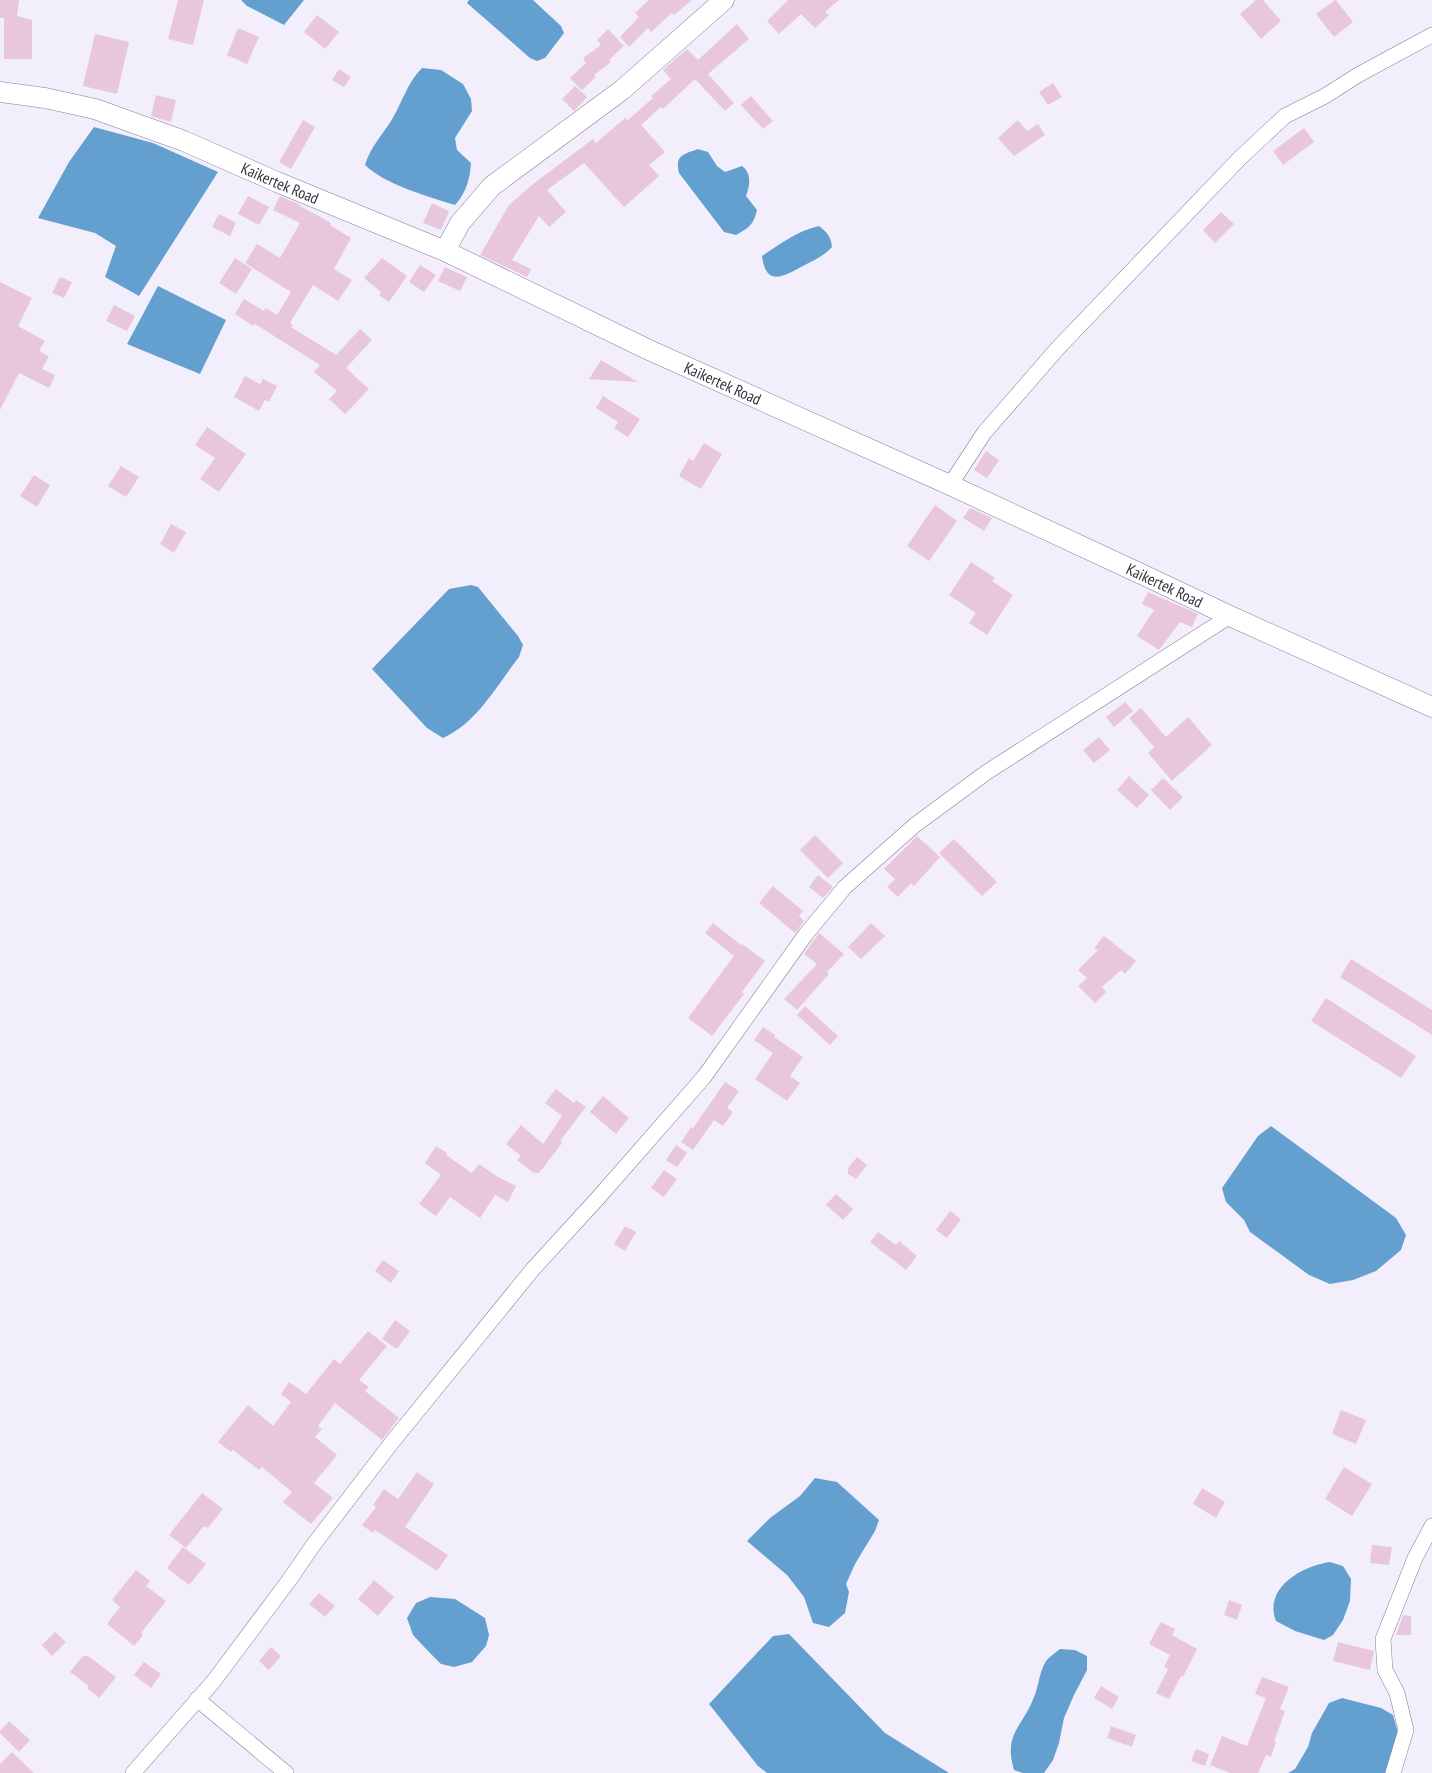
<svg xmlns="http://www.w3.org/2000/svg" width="1432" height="1773" font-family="'PT Sans Narrow',sans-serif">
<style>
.water{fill:#63a0cf}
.building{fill:#e8c7dd}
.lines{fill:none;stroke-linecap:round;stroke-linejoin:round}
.street-casing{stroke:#877b99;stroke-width:16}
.secondary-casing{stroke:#877b99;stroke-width:21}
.street{stroke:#fff;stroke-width:15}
.secondary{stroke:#fff;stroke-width:20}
.labels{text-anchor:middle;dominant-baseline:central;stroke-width:6;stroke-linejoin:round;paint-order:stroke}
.street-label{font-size:16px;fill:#38333f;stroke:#fff}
</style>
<rect width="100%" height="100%" fill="#f3eefb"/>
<path class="water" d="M241,0h63l-20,25 -37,-19z
M469,0h64l28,26 3,7 -19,25 -8,3 -7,-3 -63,-55z
M422,68l19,2 22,14 8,15 1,12 -17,27 2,12 14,13c-1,16 -5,30 -16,42 -26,-8 -71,-21 -90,-40 5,-17 17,-30 26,-44 11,-18 16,-38 31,-53z
M94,127l59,16 65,29 -79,124 -34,-19 11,-31 -21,-13 -57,-15 31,-56z
M698,149l10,3 9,14 8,6 17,-6c10,7 8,20 4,30l11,14c-3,14 -8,18 -21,25l-12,-3 -45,-59c-4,-18 3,-18 19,-24z
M819,226c8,6 12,11 13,21 -8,9 -18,13 -29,19 -19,10 -37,22 -41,-10 18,-12 35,-25 57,-30z
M158,286l68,34 -26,54 -73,-30z
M471,585l7,2 40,49 5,9 -4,12c-22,28 -42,66 -76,81l-16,-10 -55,-59 77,-80z
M1271,1126l125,92 10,17 -5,15 -25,21 -23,9 -23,4 -21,-9 -59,-43 -6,-12 -18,-18 -4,-14 36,-52z
M815,1478l22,4 42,38 -4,11 -20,33 -9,20 3,8 -4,21 -16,14 -16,-4 -9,-26 -17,-22 -40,-34 23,-23 30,-22z
M1330,1562l13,4 8,13 -1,22 -7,19 -10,15 -9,5 -29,-9 -19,-10c-13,-33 26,-55 54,-59z
M430,1597l25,2 30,19 4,17 -3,11 -14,16 -18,5 -13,-3 -13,-13 -15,-16 -6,-17 9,-15z
M789,1634l96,99 64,40h-182l-9,-7 -49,-62 64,-68z
M1060,1649l15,1 12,6v14l-13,25 -10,23 -5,25 -6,17 -9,13h-21l-9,-3c-11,-37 9,-43 20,-73 5,-11 5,-25 12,-36 3,-4 9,-8 14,-12z
M1342,1698l39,10 12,7 7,25 -14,33h-98l7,-4 13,-22 4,-14 17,-30z"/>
<path class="building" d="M0,0h19l-2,16 15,4v39h-28v-41h-4z
M178,0h26l-11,45 -25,-6z
M649,0h43l-18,15 -2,-2 -21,19 -3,-4 -19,19 -9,-10 19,-20 -4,-4z
M788,0h51l-14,12 4,3 -14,13 -14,-14 -22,20 -12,-13z
M1256,0h7l18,21 -20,18 -21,-25z
M1335,0h1l17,22 -19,15 -18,-23z
M317,15l22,17 -14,17 -21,-17z
M737,24l12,15 -41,35 26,29 -9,8 -30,-32 -32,30 -2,-2 -20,18 24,27 -16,13 10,11 -35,31 -40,-44 -37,27 19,22 -17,15 -10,-11 -27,44 19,9 -4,8 -47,-22 29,-50 24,-21 60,-45 3,4 29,-25 3,2 25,-22 -2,-2 20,-17 -8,-9 24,-21 11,11z
M238,28l21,9 -12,27 -20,-9z
M608,29l16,17 -15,14 2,2 -17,13 2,2 -14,13 -12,-12 16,-15 -3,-5 18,-13 -4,-5z
M95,34l34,8 -12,52 -34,-8z
M339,69l12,8 -7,10 -12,-7z
M1053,83l9,14 -14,8 -9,-13z
M575,86l12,11 -13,14 -12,-12z
M156,95l20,5 -5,22 -20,-6z
M751,96l22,25 -10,8 -22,-24z
M303,120l12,7 -24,42 -12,-7z
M1018,120l9,11 11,-7 7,11 -31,21 -16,-18z
M1304,128l10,14 -31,23 -10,-14z
M248,196l21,11 -10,18 -21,-11z
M280,196l21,9 -1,1 31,17 -1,2 21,13 -17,31 18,11 -14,21 -25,-16 -23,38 3,2 -2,2 45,28 24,-26 12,11 -26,28 23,21 -24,25 -16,-15 8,-8 -23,-19 6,-7 -65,-41 -2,2 -18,-12 9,-15 20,12 2,-3 11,7 14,-23 -46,-29 12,-19 23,14 20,-35 -27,-13z
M432,203l17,8 -8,19 -18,-7z
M1221,212l13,12 -19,19 -12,-13z
M219,214l17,9 -6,13 -18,-9z
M235,258l17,11 -16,25 -17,-11z
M382,258l25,18 -18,26 -10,-7 2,-3 -17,-14z
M420,265l16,10 -12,17 -15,-10z
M445,267l22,10 -7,14 -22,-10z
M60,277l12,5 -8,16 -12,-5z
M0,282l32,16 -14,28 27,15 -6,10 10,5 -7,13 13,6 -6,13 -30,-15 -19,37z
M114,305l21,11 -8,15 -21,-10z
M601,360l37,22 -49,-3z
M245,376l15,8 3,-5 14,7 -8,16 -4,-2 -6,11 -25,-14z
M603,396l37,23 -12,18 -14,-9 4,-6 -22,-14z
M207,427l39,27 -27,38 -19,-13 15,-21 -20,-13z
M704,443l18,11 -21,35 -22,-13 10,-18 4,3z
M986,451l13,9 -12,18 -13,-8z
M121,466l18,11 -13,20 -18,-11z
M34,475l16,10 -13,22 -17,-11z
M935,505l22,16 -28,40 -22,-15z
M970,508l22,10 -8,13 -21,-13z
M171,524l15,8 -12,21 -14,-9z
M971,562l24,16 -3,3 21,14 -26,40 -18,-12 7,-10 -27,-18z
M1148,592l50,22 -6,13 -12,-5 -21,28 -22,-14 17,-26 -12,-6z
M1125,702l8,9 -19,16 -8,-10z
M1141,708l25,29 22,-20 24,28 -40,36 -24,-28 6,-6 -25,-29z
M1099,737l11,13 -16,13 -11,-13z
M1129,776l20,19 -12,13 -20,-18z
M1163,778l20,19 -13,13 -19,-20z
M815,835l28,28 -15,15 -28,-28z
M917,836l23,21 -26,29 -3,-3 -13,14 -11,-10 8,-8 -11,-10z
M954,839l43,43 -15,14 -43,-43z
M818,875l15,12 -10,11 -14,-11z
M773,886l30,25 -4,5 5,5 -9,12 -36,-30z
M713,923l28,22 1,-1 23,17 -23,31 2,2 -32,42 -24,-18 46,-62 -29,-23z
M871,923l14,13 -24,23 -13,-12z
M819,933l25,21 -17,18 2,2 -32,36 -13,-11 33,-35 -13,-10z
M1104,936l32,25 -11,13 -4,-4 -19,17 4,5 -11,11 -17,-17 9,-8 -9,-8 20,-20 -4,-2z
M1351,959l81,51v25l-92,-58z
M1326,998l90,58 -15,22 -90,-57z
M805,1006l33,30 -8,9 -33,-30z
M763,1027l12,8 -1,2 29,20 -13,19 10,7 -13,18 -32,-22 18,-26 -19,-13z
M725,1082l14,9 -12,17 6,4 -10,14 -9,-6 -21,30 -12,-8 10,-15 2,1z
M556,1089l18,14 2,-3 10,7 -26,34 2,2 -23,30h-5l-17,-13 4,-4 -15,-12 15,-19 22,19 19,-28 -17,-13z
M603,1096l26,22 -13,16 -26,-22z
M676,1145l11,8 -10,14 -11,-7z
M436,1146l11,7 -1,2 26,18 7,-9 19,13 18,9 -8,16 -13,-7 -15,23 -30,-21 -14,19 -17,-12 22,-29 -16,-12z
M857,1157l10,8 -11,14 -8,-5v-6z
M664,1170l13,9 -13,18 -13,-9z
M836,1194l17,15 -10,11 -17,-15z
M950,1211l11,8 -14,19 -11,-8z
M625,1226l11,6 -11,19 -11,-7z
M878,1232l18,13 3,-4 18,15 -11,14 -36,-28z
M383,1260l16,11 -8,12 -16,-12z
M395,1320l15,11 -13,18 -15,-10z
M368,1331l19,15 -28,34 10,7 -4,4 34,27 -17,22 -47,-37 -17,23 4,3 -7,8 22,18 -23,28 19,15 -22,26 -28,-22 9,-10 -30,-25 -3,3 -26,-20 -2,2 -13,-10 30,-37 25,21 18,-24 -10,-8 8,-12 17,12 28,-35 6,5z
M1341,1410l25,10 -10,24 -24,-10z
M1344,1467l28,17 -20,32 -27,-17z
M417,1472l17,12 -29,43 43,28 -11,16 -62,-41 -2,3 -11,-8 14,-18 -3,-2 11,-16 14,10z
M1202,1488l23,14 -9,16 -23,-14z
M202,1493l21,16 -15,19 -4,-2 -18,22 -17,-13z
M1372,1545l20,2 -3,18 -19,-2z
M183,1547l23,17 -17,21 -22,-17z
M136,1570l14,11 -4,5 20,15 -25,32 2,2 -9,11 -27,-22 13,-17 -8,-7z
M374,1580l20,17 -16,19 -20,-17z
M319,1593l16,13 -10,11 -16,-13z
M1229,1600l13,5 -5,15 -13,-5z
M1403,1615l8,1v19h-15z
M1161,1622l14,7 -3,6 25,14 -14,28 -2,-1 -12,23 -13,-6 12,-24 -4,-2 6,-12 -21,-11z
M55,1632l11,10 -14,14 -10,-11z
M1338,1642l36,9 -4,19 -37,-9z
M271,1647l10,9 -12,14 -10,-9z
M83,1656h5l28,21 -17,21 -12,-10 2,-2 -19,-14z
M144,1662l17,12 -10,14 -17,-13z
M1262,1677l27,10 -9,22 5,2 -11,31h2l-5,15 -5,-2 -8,18h-28l-20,-8 12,-29 25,10 19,-48 -11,-4z
M1101,1686l18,11 -7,12 -18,-11z
M9,1721l21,19 -11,12 -19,-19v-2z
M1111,1726l25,9 -4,12 -25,-9z
M1196,1749l13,5 -4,12 -14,-5z
M12,1752l22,21h-34v-9z"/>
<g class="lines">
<g class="street-casing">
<path id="street" d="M950,485l34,-52 74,-85 182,-190 45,-42 40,-20 33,-21 74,-40
M197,1699l89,74
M133,1773l80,-91 77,-103 24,-35 79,-103 140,-172 65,-71 106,-121 102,-143 39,-47 70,-62 72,-53 243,-156
M1393,1773l13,-43 -9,-37 -12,-23 -2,-31 32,-81 17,-32"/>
</g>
<g class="secondary-casing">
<g id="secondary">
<path id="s1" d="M0,92l45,6 50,11 89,32 93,41 168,69 204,99 301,135 202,94 78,37 202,91"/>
<path d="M445,251l15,-28 32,-37 130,-96 102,-90"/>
</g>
</g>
<use href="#street" class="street"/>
<use href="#secondary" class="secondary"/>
</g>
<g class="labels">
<g class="street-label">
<text stroke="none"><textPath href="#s1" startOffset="296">Kaikertek Road</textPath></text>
<text stroke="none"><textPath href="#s1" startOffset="782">Kaikertek Road</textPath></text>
<text stroke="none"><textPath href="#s1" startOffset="1268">Kaikertek Road</textPath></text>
</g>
</g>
</svg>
